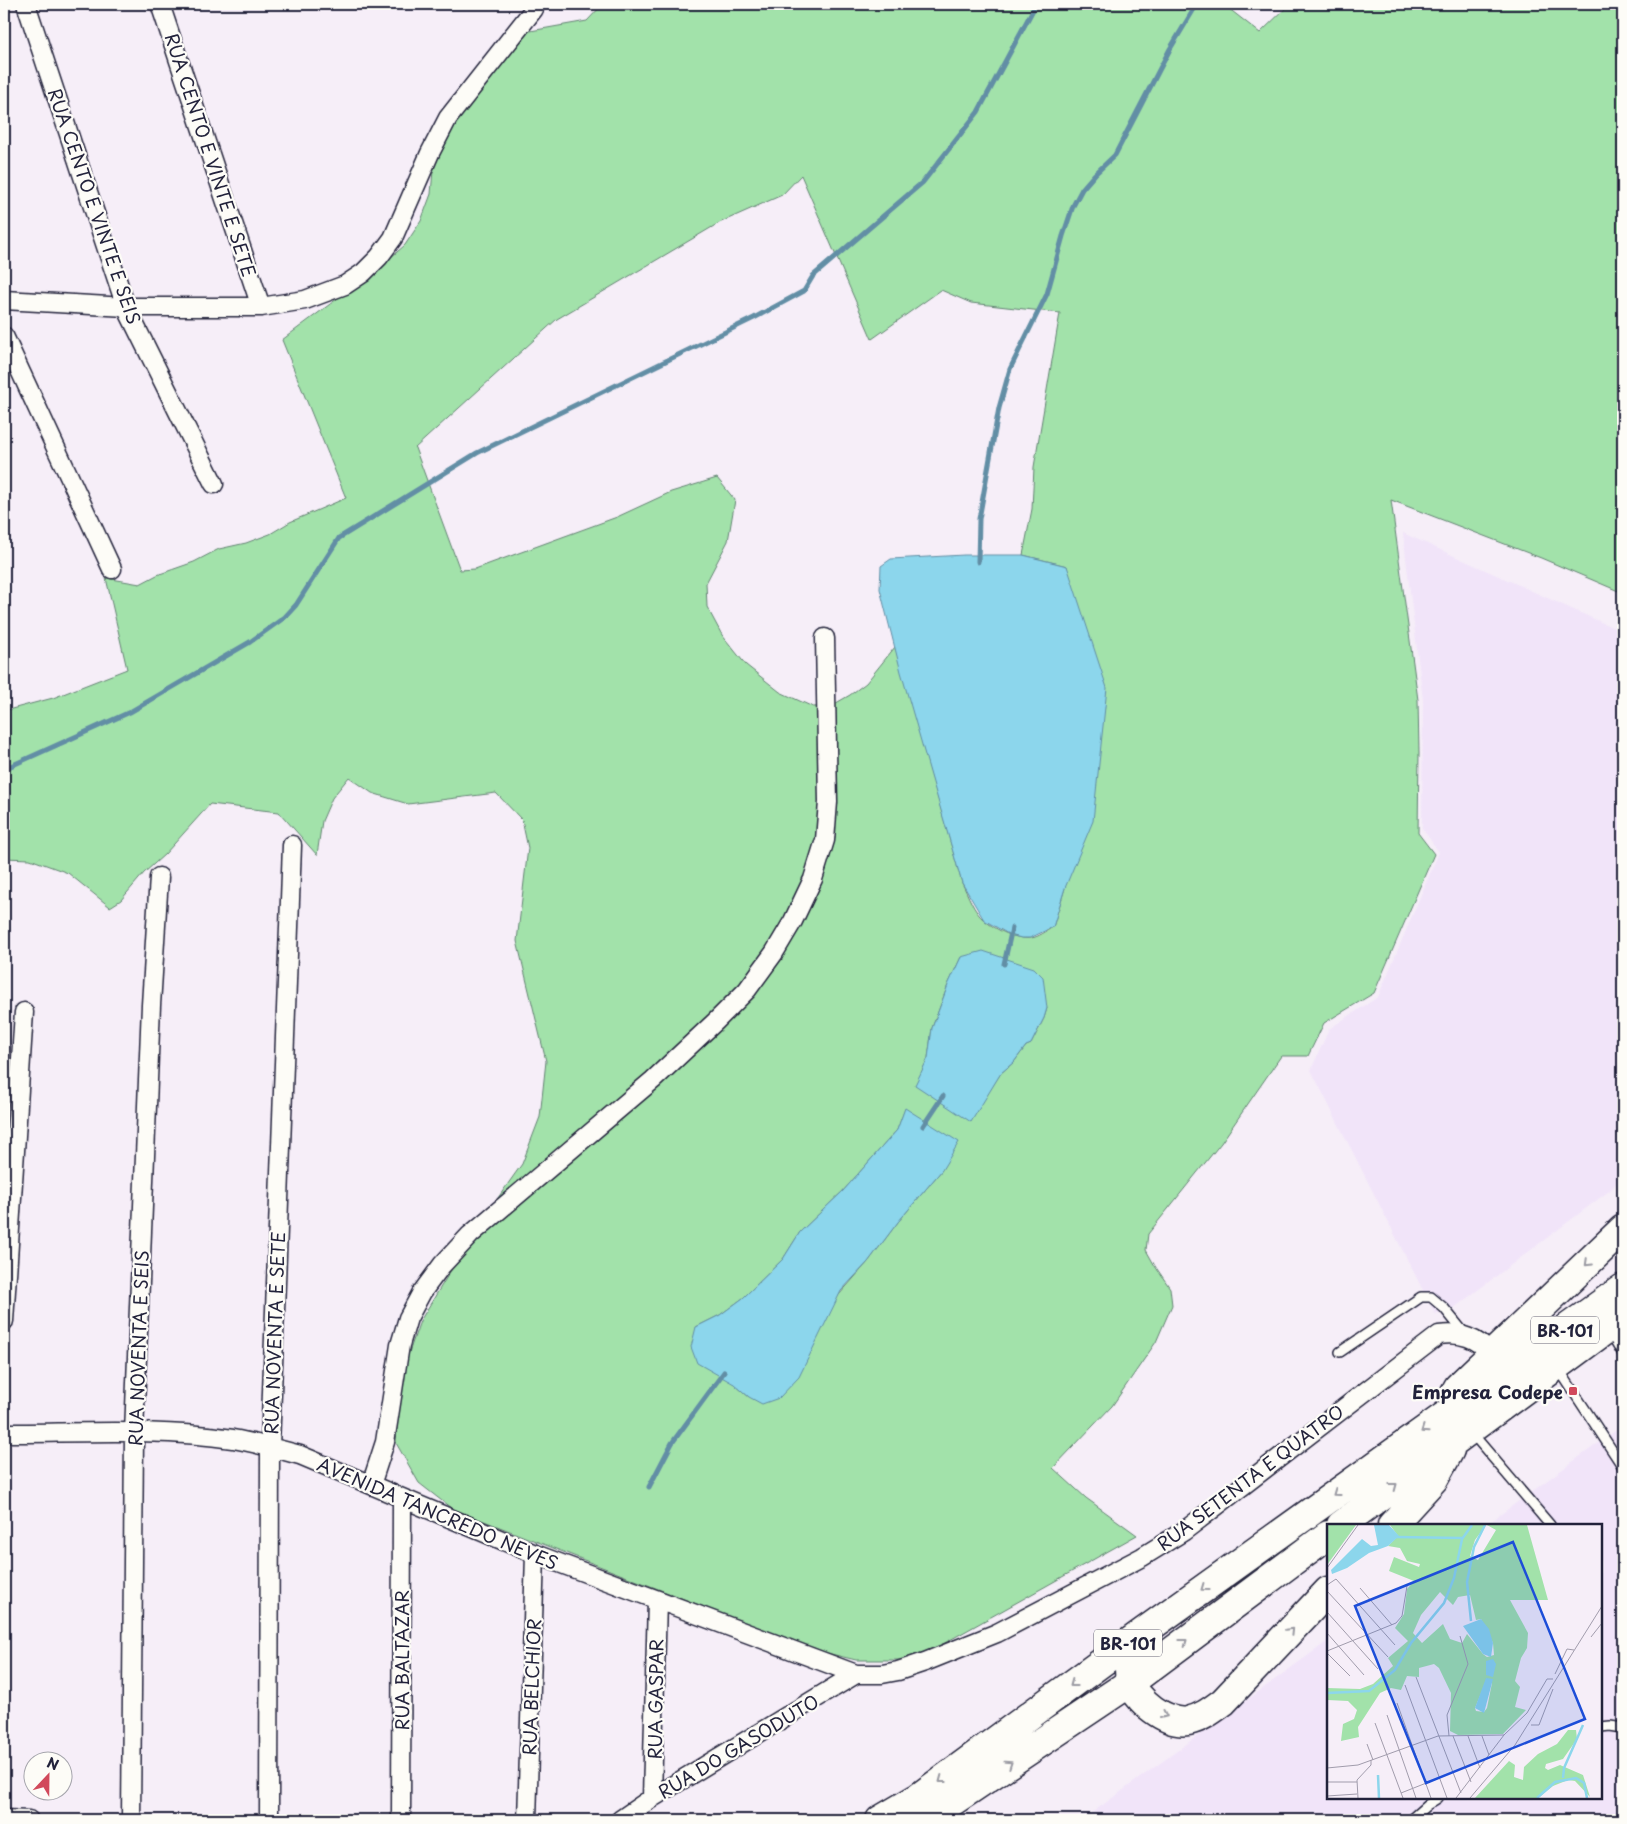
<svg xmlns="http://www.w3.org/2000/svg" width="1627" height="1824" font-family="'Playpen Sans',sans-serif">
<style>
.built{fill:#f1e4f9}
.green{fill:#a2e2aa;stroke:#628272;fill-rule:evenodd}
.water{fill:#8cd6ec;stroke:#628ea5}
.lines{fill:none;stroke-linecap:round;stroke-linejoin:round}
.stream{stroke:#628ea5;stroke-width:5}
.lane-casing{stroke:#22223b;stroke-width:12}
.street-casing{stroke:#22223b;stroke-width:21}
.highway-casing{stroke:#22223b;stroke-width:31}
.lane{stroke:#fdfcf7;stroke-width:9}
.street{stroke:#fdfcf7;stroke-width:18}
.highway{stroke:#fdfcf7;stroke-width:28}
.oneway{stroke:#9a9aa2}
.poi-dot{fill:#d1495b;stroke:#fdfcf7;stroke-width:2}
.labels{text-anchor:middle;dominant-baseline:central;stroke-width:4.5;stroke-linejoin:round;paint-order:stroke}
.shield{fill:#fdfcf7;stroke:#646373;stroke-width:1}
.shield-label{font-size:16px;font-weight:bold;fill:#22223b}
.street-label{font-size:18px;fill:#22223b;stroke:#fdfcf7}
.poi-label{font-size:18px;font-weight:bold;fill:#22223b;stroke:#fdfcf7;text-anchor:end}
.inset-river{fill:none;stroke:#8cd6ec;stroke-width:2.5}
.inset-road{fill:none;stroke:#a19cac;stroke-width:1}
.view{fill:#1d4ed8;fill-opacity:0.15;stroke:#1d4ed8;stroke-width:2.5}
.inset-edge{fill:none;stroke:#22223b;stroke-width:2.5}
</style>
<rect width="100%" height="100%" fill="#f6eef8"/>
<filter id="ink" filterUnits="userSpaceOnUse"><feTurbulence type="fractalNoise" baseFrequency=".02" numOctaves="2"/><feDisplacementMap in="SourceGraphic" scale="10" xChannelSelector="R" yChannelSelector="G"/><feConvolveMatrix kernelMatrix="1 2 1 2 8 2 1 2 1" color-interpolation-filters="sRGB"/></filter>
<g filter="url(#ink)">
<path class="built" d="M1403,533l220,99v545l-14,14 -155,117 -19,6 -124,-244 18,-41 49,-32 61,-145 -17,-24 1,-128z
M1623,1425v395h-541l246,-179v157h273v-273h-115z"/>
<path class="green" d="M603,4h620l37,29 30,-29h333v589l-82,-35 -150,-58 27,200 1,53 -1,80 16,21 -60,139 -50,30 -16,33h-27l-60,87 -73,91 -2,16 9,16 15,22 2,17 -16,37 -44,64 -59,62 33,30 51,37 -196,110 -32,15h-53l-42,-10 -363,-142 -32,-25 -23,-40 4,-65 20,-57 58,-95 44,-62 18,-47 6,-56 -29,-120 11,-93 -6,-28 -26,-27 -88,11 -36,-11 -23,-16 -17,21 -10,23 -5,34 -38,-43 -69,-8 -45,50 -21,19 -23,27 -11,7 -42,-34 -38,-14 -26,-1v-147l49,-13 74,-29 -21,-91 34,6 17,-9 37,-13 25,-13 27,-6 24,-9 20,-12 56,-24 -64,-158 99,-74 24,-21 16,-24 10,-27 4,-47 84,-114 68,-12zM801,175l71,164 69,-49 30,13 89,10 -26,154 -2,42 -9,46 44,11 -2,322 -12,39c-7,4 -14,10 -22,11 -15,2 -35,-8 -47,-18 -10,-8 -16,-25 -22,-37l-67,-236 -29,36 -16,12 -19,11 -18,1 -33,-15 -34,-27 -24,-30 -15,-28 -1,-24 22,-42 7,-41 -18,-22 -46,14 -54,25 -142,52 -15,1 -45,-122 142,-129 162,-96 63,-28zM961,957l86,51 -3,10 -13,26 -5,2 -12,16 -13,11 -12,18 -73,-6 12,-27 4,-30 16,-43zM905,1109l37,61 -44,52 -30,40 -119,135 -15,-13 -38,-57 24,-12 23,-17 40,-39 17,-27 43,-41 54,-61z"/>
<path class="water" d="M964,555h59l44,11 40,122 -14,133 -28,67 -12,39 -23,11h-9l-11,-3 -26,-15 -22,-37 -61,-211 -21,-83 1,-23 10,-7z
M983,951l51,17 9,9 4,31 -3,10 -13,26 -5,2 -12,16 -13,11 -30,49 -56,-37 13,-27 4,-30 16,-43 13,-28z
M905,1108l54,34 -17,28 -44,52 -30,40 -27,29 -42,86 -20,21 -17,6 -13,-7 -15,-13 -37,-21 -6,-16 5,-20 24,-12 23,-17 40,-39 17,-27 43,-41 54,-61z"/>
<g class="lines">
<path class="stream" d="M978,562l1,-43 20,-111 11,-39 37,-75 16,-58 10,-30 9,-17 13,-15 20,-19 55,-106 27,-45
M4,769l126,-57 120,-70 35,-25 11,-12 43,-67 138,-85 277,-135 50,-27 9,-15 110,-94 55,-70 58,-108
M1004,964l8,-36
M923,1126l20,-30
M649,1487l23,-44 52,-71"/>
<g class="lane-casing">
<path id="lane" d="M1610,1332l13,22
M1340,1352l81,-55h10l13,11 22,27
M1558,1368l65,99
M1471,1432l79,93
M1601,1727l9,-1 13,2
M1410,1820l17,-15 11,-7"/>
</g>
<g class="street-casing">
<path id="street" d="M26,4l100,303 88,177
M160,4l101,303
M4,300l122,7h135l44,-7 40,-15 18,-12 16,-16 14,-19 37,-85 18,-35 86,-109
M4,336l108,233
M4,1321l20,-309
M4,1433c76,0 154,-5 229,6 23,4 45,10 67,16l235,99 321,120h26l16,-3 27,-9 72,-29 145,-76 42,-26 255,-196c22,-3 38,3 53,19
M371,1485l14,-43 15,-97 8,-27 14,-26 20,-27 28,-30 183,-155 63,-59 31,-31 27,-37 19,-32 20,-42 12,-39 3,-38 -3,-164
M652,1798l5,-198
M4,1819l25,1
M131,1820l3,-387 17,-428 8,-128
M269,1820l1,-373 22,-602
M401,1820l1,-321
M527,1820l8,-266
M620,1820l32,-22 204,-124"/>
</g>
<g class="highway-casing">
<path id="highway" d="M1453,1396l5,-9 165,-158
M1341,1525l282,-208
M1392,1525l42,-46 16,-29
M1129,1665c0,5 0,10 1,15 5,20 37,45 58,41 14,-3 24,-11 35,-19l105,-111
M880,1820l39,-23 220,-162 484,-347
M925,1820l206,-138 197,-147"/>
</g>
<use href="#lane" class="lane"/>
<use href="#street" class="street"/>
<use href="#highway" class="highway"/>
</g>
<defs><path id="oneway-chevron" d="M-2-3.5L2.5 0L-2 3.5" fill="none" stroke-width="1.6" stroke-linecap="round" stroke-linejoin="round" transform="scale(1.25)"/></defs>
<g class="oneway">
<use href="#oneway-chevron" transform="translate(1588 1263) rotate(136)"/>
<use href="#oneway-chevron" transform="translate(1424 1430) rotate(145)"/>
<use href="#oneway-chevron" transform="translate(1394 1486) rotate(-37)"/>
<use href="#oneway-chevron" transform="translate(1336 1493) rotate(144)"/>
<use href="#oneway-chevron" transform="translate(1204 1588) rotate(144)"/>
<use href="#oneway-chevron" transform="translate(1290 1631) rotate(-46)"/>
<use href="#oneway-chevron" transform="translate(1184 1642) rotate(-37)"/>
<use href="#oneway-chevron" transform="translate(1073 1684) rotate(143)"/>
<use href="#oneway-chevron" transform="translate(1164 1715) rotate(24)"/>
<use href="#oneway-chevron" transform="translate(1009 1764) rotate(-34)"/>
<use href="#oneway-chevron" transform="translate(942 1780) rotate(143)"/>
</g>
</g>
<rect class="poi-dot" x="1568" y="1386" width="10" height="10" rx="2.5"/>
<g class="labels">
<g class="shield">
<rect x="1531" y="1316.5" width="68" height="27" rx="4"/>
<rect x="1094" y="1629.5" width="68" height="27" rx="4"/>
</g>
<g class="shield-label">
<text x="1565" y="1330">BR-101</text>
<text x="1128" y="1643">BR-101</text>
</g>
<g class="street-label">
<text transform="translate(211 155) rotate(72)">RUA CENTO E VINTE E SETE</text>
<text transform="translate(95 206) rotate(71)">RUA CENTO E VINTE E SEIS</text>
<text transform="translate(274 1333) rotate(-88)">RUA NOVENTA E SETE</text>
<text transform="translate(138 1348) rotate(-88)">RUA NOVENTA E SEIS</text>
<text transform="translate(1250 1477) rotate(-37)">RUA SETENTA E QUATRO</text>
<text transform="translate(438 1513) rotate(23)">AVENIDA TANCREDO NEVES</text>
<text transform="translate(401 1660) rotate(-90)">RUA BALTAZAR</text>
<text transform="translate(531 1687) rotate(-88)">RUA BELCHIOR</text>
<text transform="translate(655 1699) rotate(-89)">RUA GASPAR</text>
<text transform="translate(738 1746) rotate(-31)">RUA DO GASODUTO</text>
</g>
<g class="poi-label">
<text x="1563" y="1391">Empresa Codepe</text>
</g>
</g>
<g transform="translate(1327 1524)">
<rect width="275" height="275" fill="#f6eef8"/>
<path d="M0,1h29l-29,40zM63,1h96l-11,15 -5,16 8,4 18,-30 -9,-5h40l21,75h-38l18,33 -1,15 -6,10 -6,23 5,6 -5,20 11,3 -23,24 -45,1 -8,-4 1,-38 -12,-25 -5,-4 -15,4v9l-12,-1 -6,14 -10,-2 -11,5 -22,34 1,10 -18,4 2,-17 11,-5 3,-9 -9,-9 -21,-1v-12l33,1 13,-5 20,-18 -5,-8 20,-17 -13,-13 9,-14 3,-25 7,-8 -25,-10 5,-14 25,10 1,-3 -13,-3 -7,-13 -12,-2 10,-10zM113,68l13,13 5,-8 12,-2 6,25 5,-1 12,24 1,12 -7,2 -4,-3 -16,-20 -5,9 -12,-4 -7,-15 -21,19 -9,-10 8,-18zM159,157l6,2 -5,25 -3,4 -8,-1 -1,-3zM241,206h8l1,9 -14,20 -17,5 -1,4 3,2 12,-5 23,10 7,22 -15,-16 -7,-1 -15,6 -15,12h-63l34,-37 6,4 -1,12 9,3 1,-13 14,-13 19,-10z" fill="#a2e2aa" fill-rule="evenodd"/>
<path d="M47,1h15l10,11 -11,10 -19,7 -22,15 -15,6 -1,-4 31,-31 9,7 7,-1zM154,95l8,10 4,14 -2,14 -8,-3 -20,-28zM166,135l3,5 -3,13 -7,-2v-14zM159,154l7,1 -9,34 -9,-5z" fill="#8cd6ec"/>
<path class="inset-river" d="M69,13l66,1M144,97l-4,-39 7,-35 11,-22M0,169l42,-2 26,-21 16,-27 33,-40 10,-25 8,-39 10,-14M51,251l1,23M236,254l1,-10 19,-43M210,274l18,-16 21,-4 8,5 3,15"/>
<path class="inset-road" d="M0,44l31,-43M0,61l9,-6 59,66M33,64l32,37M0,67l61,66M0,88l51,57M0,109l37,42M264,113l11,-14M0,127l69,-28 6,-7 5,-30M0,129l23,23M228,150l12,-25 7,1M89,153l45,116M78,161l42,113M70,179l34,95M60,191l29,83M48,199l28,75M204,201h8l14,-36M122,212l-2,-21 21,-51 -8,-28M126,212l18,46M141,212l12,32M155,212l7,19M40,220l6,16M0,244l31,-3 80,-29 66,-1M0,258h30M74,269l38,-15M0,272l30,-2M31,274l-1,-18 14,-15v-5M129,274l48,-63 23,-22 20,-34h6M143,274l45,-53 87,-139"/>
<path class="view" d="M186,18l72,177 -159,64 -71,-177z"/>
<rect width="275" height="275" class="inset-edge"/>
</g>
<rect width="1627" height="1824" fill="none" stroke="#fdfcf7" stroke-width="20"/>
<rect x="10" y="10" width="1607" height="1804" fill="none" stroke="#22223b" stroke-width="2" filter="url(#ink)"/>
<g transform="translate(48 1776) rotate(22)"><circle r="24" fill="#fdfcf7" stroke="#a5a5ac"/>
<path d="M0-4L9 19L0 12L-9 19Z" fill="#d1495b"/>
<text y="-8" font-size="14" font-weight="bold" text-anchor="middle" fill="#22223b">N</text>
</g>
</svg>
